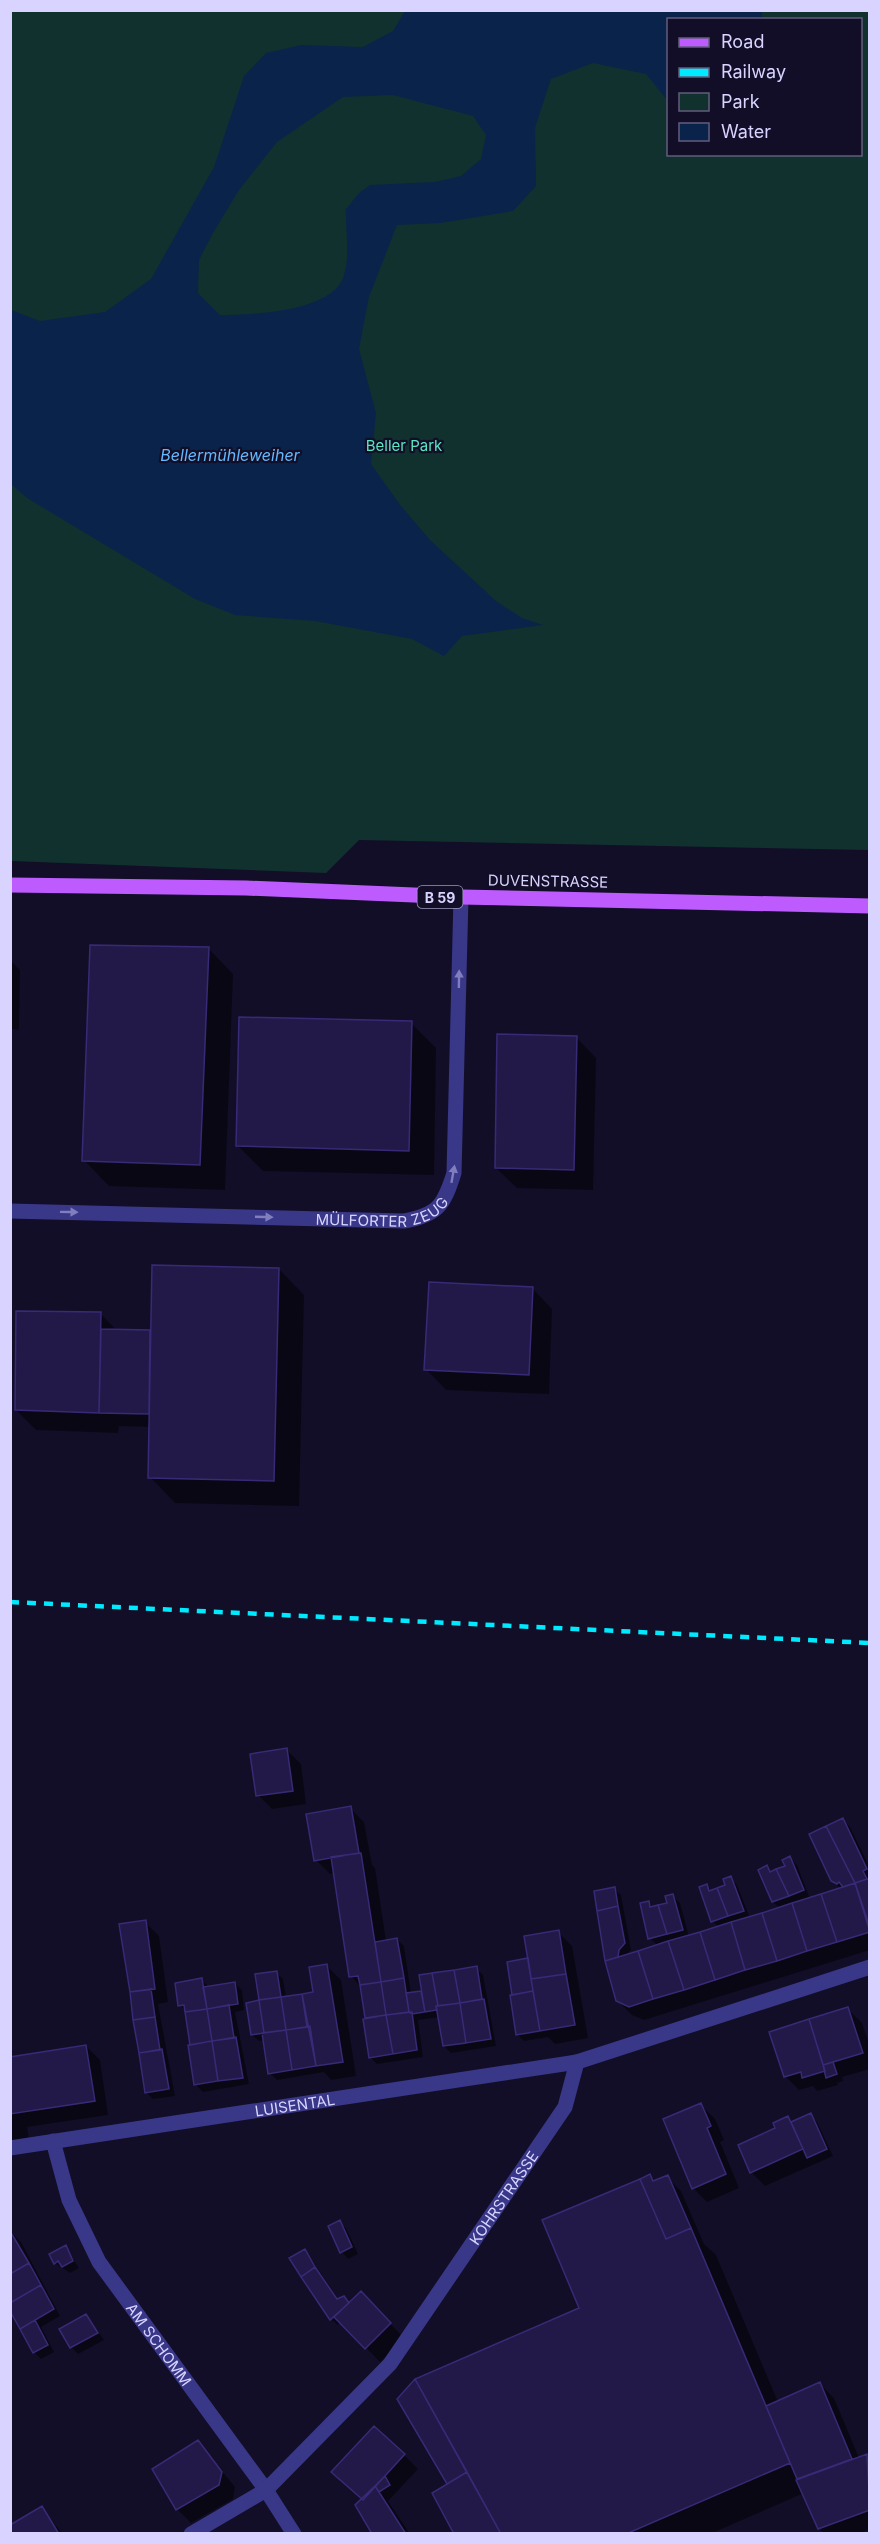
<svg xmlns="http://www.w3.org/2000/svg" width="880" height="2544" font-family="Inter,sans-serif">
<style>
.green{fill:#11312f;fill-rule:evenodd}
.water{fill:#0a234a;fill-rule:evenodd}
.shadow{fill:#0007}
.building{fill:#221949;stroke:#382a76;stroke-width:1.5}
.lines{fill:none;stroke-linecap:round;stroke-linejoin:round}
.minor{stroke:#393788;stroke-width:15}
.major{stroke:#be5bff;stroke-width:15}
.rail{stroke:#00eaff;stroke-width:4.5;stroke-dasharray:9 8;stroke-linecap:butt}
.oneway{fill:#817ebe}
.labels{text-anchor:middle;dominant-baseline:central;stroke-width:4.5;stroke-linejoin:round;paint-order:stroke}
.shield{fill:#120e27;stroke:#9d99be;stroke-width:1.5}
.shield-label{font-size:14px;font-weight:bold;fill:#d8d4ff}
.park-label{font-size:15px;fill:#5ae5c0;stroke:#120e27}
.street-label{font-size:15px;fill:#d8d4ff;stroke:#120e27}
.water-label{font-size:16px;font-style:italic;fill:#62b9ff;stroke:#120e27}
</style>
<rect width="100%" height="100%" fill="#120e27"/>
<path class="green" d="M11,11h858v839l-510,-10 -33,33 -315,-12zM668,20h192v134h-192z"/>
<path class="water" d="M405,11l356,-1 2,9 -95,1v81l-22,-27 -53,-11 -42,16 -16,49 1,58 -23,25 -72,12 -44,2 -28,72 -10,52 17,64 -5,51 30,42 29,34 66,61 26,17 21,7 -81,11 -18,20 -32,-17 -97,-18 -80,-6 -40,-16 -168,-101 -16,-14v-174l29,11 65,-9 46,-33 63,-112 30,-91 22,-23 35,-8 62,2 30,-16zM393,95l80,21 13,19 -5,24 -20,17 -26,6 -65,3 -11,8 -13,16c-1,23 5,47 -3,69 -13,34 -93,37 -123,37l-22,-22 1,-33 14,-27 26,-43 38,-48 66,-45z"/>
<path class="shadow" d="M208,948l25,26 -8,216 -116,-4 -25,-26z
M10,960l10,10 -1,60 -9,-1z
M411,1023l25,25 -2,127 -171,-4 -25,-25z
M576,1037l20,21 -3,132 -76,-2 -21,-20z
M279,1269l25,26 -5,211 -124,-3 -25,-26v-50l-31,-1 -1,7 -82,-3 -20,-20 84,-97 17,18h33l2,3z
M532,1288l20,21 -3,85 -103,-4 -20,-21z
M287,1750l14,14 5,40 -34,5 -14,-14z
M350,1808l14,14 8,43 3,3 11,73 11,-2 7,7 7,48 12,-2 53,-24 7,7 13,71 -45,7 -7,-7 -4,-29 -22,3 5,37 -46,7 -7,-7 -9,-70 -10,-11 -16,-103 -5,1 -14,-14z
M843,1820l7,7 20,41v9l-6,3h6v70l-226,70 -12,-5 -14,-14 -11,-40 -11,-69 18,-3 7,6 10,55 -6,6 33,-10 -8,-8 -2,-36 6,6 14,-4 5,-8 7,7 9,34 30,-10 -7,-6 -5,-35 5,5 15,-5 4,-8 6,7 13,33 30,-10 -7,-6 -13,-32 7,-3 6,6 14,-6 3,-9 7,7 13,34 31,-10 -9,-9z
M145,1922l14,14 9,66 -10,2 17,92 -22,3 -7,-7z
M558,1932l14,14 16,92 -33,6 -7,-7 -24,4 -7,-7 13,-71z
M327,1966l14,14 15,96 -25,4 -7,-8 -47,8 -7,-7 -5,-33 -6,1 -7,-6 9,-33 15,-30 7,7 3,19 28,-4z
M202,1980l7,7 26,-4 7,7 2,20 -9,2 14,72 -46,8 -7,-7 -9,-73 -7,-7z
M848,2009l14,14 8,23v23l-28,8 1,4 -6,2 1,2 -21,6 -4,-5 -14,4 -14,-14z
M86,2046l14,14 8,55 -81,12 2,13 -19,3v-85z
M701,2105l14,14 9,21 -4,2 19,46 -32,14 -14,-14z
M811,2115l6,7 16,34 -68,30 -14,-14 37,-54 5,4z
M650,2176l6,6 11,-5 14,14 23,53 12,11 62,147 42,-18 14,14 25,60 8,-2 3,2v71l-12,5h-34l-5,-6 -15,-35 -94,41h-254l-7,-49 132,-176z
M339,2222l7,6 12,26 -10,5 -6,-7z
M10,2231l11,11 39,74 -19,11 13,25 -13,7 -6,-6 -25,-45z
M65,2247l14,21 -9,5 -15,-10z
M305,2250l34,50 -8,18z
M361,2294l43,44 -24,24 -39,-40 -3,3 -6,-5z
M86,2315l18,25 -26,14 -7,-7z
M198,2442l37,45 -2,12 -42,24 -14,-14z
M404,2455l14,14 -30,32 22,33h-36l-10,-33 -17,-15z
M41,2508l22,26h-53z"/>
<path class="building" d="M90,945l119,2 -9,218 -118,-4z
M239,1017l173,4 -3,130 -173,-5z
M497,1034l80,2 -3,134 -79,-2z
M152,1265l127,3 -5,213 -126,-3z
M429,1282l104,5 -4,88 -105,-5z
M16,1311l85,1 -2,101 -84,-3z
M101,1329l49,1 -1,84 -50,-1z
M287,1748l6,43 -37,5 -6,-42z
M351,1806l8,47 -45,8 -8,-47z
M843,1818l24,51 -4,2 4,8 -12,4 -29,-57z
M826,1826l29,57 -12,4 -4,-5 -2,2 -6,-3 -22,-47z
M361,1853l20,129 -21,3 -2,-9 -9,1 -18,-120z
M790,1856l14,34 -15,6 -13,-27 9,-3 -3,-6z
M767,1865l3,7 6,-3 13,27 -17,6 -14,-32z
M731,1876l13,35 -16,5 -11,-28 8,-3 -2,-6z
M867,1879h3v49l-15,-45z
M855,1883l15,49 -33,10 -16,-48z
M707,1884l2,7 8,-3 11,28 -17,6 -12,-35z
M615,1887l3,19 -21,5 -3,-20z
M673,1894l10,36 -16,4 -9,-29 9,-2 -2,-7z
M821,1894l16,48 -30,9 -15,-48z
M649,1901l1,6 8,-2 9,29 -19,5 -8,-36z
M792,1903l15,48 -30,10 -15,-48z
M618,1906l7,37 -6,7 -1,7 -13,4 -8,-50z
M762,1913l15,48 -32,9 -14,-48z
M146,1920l9,69 -25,3 -11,-68z
M731,1922l14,48 -30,10 -15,-48z
M559,1930l7,44 -35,5 -7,-43z
M700,1932l15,48 -31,10 -16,-49z
M397,1938l7,40 -23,4 -6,-40z
M668,1941l16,49 -31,9 -15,-48z
M638,1951l15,48 -24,8 -13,-6 -11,-40z
M528,1958l5,33 -21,4 -5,-33z
M327,1964l16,98 -27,4 -14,-72 11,-2 -4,-25z
M477,1966l5,33 -22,4 -6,-33z
M454,1970l6,33 -22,3 -6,-33z
M277,1971l4,26 -22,3 -4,-26z
M432,1973l6,33h-2l1,4 -12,2 -6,-37z
M566,1974l9,51 -35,6 -9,-52z
M202,1978l5,31 -22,3 -1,-7 -6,1 -3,-23z
M404,1978l5,34 -23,3 -5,-33z
M235,1982l3,22 -31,5 -4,-22z
M381,1982l5,33 -21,3 -5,-33z
M151,1989l4,28 -22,3 -3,-28z
M421,1991l4,21 -13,2 -3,-2 -3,-19z
M533,1991l7,40 -24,4 -6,-40z
M302,1994l5,33 -21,3 -5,-33z
M281,1997l5,33 -22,3 -5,-33z
M484,1999l7,40 -25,4 -6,-40z
M259,2000l5,33 -13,2 -5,-32z
M460,2003l6,40 -23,3 -7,-40z
M229,2005l5,33 -22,3 -5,-32z
M848,2007l15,46 -40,12 -14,-46z
M207,2009l5,32 -22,4 -5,-33z
M412,2012l5,38 -24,4 -7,-39z
M386,2015l7,39 -24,4 -6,-39z
M155,2017l5,33 -21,3 -6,-33z
M809,2019l16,52 -23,7 -1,-6 -17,5 -15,-45z
M310,2026l6,40 -24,4 -6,-40z
M286,2030l6,40 -24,4 -6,-41z
M236,2037l7,41 -25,3 -6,-40z
M212,2041l6,40 -24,4 -6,-40z
M86,2045l9,56 -85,13v-57z
M162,2049l7,40 -24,4 -6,-40z
M833,2062l4,12 -11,4 -3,-13z
M701,2103l10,23 -4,2 19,46 -34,15 -29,-70z
M811,2113l16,36 -20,9 -16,-36z
M788,2116l15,33 -53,24 -12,-28 37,-17 -2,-5z
M650,2174l3,7 15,-6 23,53 -25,11 -26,-60z
M640,2179l26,60 25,-11 99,235 -164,71h-125l-86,-155 164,-71 -37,-88z
M340,2220l12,27 -12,6 -12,-27z
M10,2231l19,32 -19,11z
M66,2245l7,16 -11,6 -4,-6 -4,3 -5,-10z
M305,2249l10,18 -14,10 -12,-19z
M29,2263l12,22 -31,18v-29z
M315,2267l22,32 7,-3 5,7 -19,17 -29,-43z
M41,2285l13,24 -34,20 -10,-18v-8z
M361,2291l30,32 -26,26 -31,-32z
M86,2314l12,19 -28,15 -11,-19z
M35,2320l13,25 -15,8 -13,-24z
M415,2379l52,93 -20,12 -50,-85z
M820,2382l32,77 -55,20 -31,-73z
M374,2426l31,28 -42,46 -32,-28z
M198,2440l24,32 -3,13 -43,25 -24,-41z
M867,2454l3,56 -52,19 -22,-49z
M467,2472l34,62h-47l-22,-41z
M385,2476l5,9 -11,7 -4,-6z
M375,2486l4,6 27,42h-34l-17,-29z
M42,2506l17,28h-49v-9z"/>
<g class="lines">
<g class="minor">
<path id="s1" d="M10,1211l394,10c34,-6 40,-16 50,-48l7,-276"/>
<path id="s2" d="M53,2141l16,59 30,62 167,228 28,44"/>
<path id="s3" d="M10,2148l567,-86"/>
<path id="s4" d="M191,2534l75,-44 124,-126 175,-257 12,-45 293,-95"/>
</g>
<path class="major" d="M10,885l236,3 215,9 409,9"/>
<path class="rail" d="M10,1602l860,41"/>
</g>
<defs><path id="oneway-solid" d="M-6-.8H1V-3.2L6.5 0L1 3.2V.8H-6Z" transform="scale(1.5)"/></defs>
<g class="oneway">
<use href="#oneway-solid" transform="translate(459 979) rotate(-89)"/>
<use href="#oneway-solid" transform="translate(453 1174) rotate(-80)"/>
<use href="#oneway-solid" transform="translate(69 1212) rotate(1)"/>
<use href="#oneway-solid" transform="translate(264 1217) rotate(2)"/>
</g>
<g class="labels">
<rect class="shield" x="417.5" y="886" width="45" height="22" rx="4.5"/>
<g class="shield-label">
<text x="440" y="897">B 59</text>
</g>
<g class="park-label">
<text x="404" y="445">Beller Park</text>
</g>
<g class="street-label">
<text transform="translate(548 881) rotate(1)">DUVENSTRASSE</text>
<text stroke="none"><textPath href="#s1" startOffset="374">MÜLFORTER ZEUG</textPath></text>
<text stroke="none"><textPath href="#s3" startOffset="288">LUISENTAL</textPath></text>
<text stroke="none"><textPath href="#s4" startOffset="465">KOHRSTRASSE</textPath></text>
<text stroke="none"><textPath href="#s2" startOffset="232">AM SCHOMM</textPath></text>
</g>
<g class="water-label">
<text x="230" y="455">Bellermühleweiher</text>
</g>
</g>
<rect width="880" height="2544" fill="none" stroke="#d8d4ff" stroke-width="24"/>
<rect x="667" y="18" width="195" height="138" fill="#120e27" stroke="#615d7d" stroke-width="1.5"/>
<rect x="679" y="38" width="30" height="9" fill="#be5bff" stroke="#615d7d" stroke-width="1.5"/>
<text x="721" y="48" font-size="18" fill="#d8d4ff">Road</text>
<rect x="679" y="68" width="30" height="9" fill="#00eaff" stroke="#615d7d" stroke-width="1.5"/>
<text x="721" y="78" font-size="18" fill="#d8d4ff">Railway</text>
<rect x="679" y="93" width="30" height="18" fill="#11312f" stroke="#615d7d" stroke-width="1.5"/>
<text x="721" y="108" font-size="18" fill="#d8d4ff">Park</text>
<rect x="679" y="123" width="30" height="18" fill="#0a234a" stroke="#615d7d" stroke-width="1.5"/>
<text x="721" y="138" font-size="18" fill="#d8d4ff">Water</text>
</svg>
